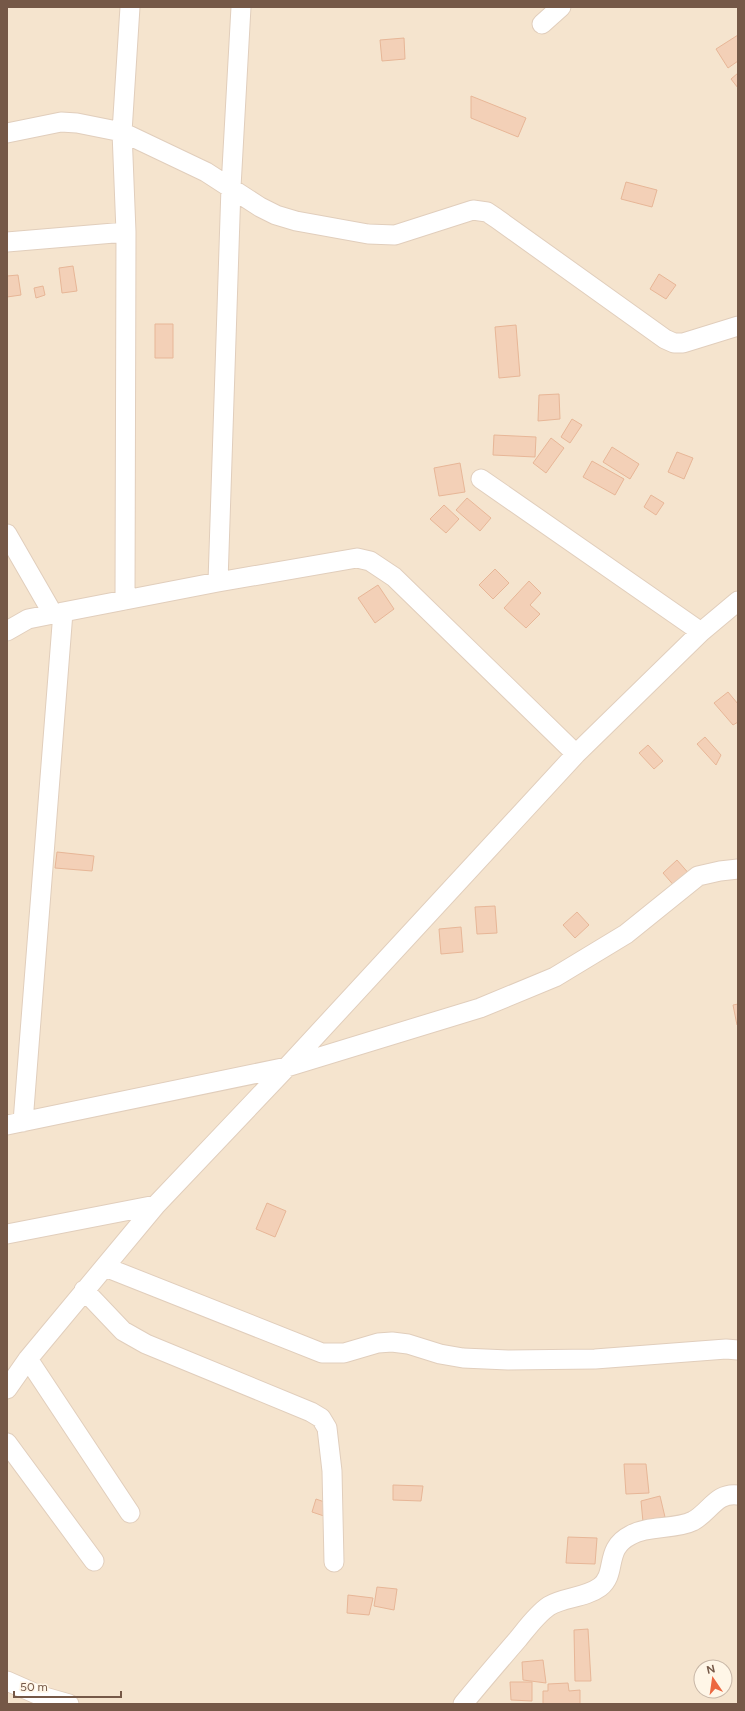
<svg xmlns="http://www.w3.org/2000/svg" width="745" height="1711" font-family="Figtree,sans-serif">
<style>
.residential{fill:#f5e4ce;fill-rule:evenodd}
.building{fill:#f3d0b7;stroke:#e7b697}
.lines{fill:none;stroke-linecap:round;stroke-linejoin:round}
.minor-casing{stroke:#e1cebc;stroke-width:21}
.minor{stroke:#fff;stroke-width:19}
</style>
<rect width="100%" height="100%" fill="#fdf2e0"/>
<path class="residential" d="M7,7h731v1697h-731zM701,1667h24v24h-24z"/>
<path class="building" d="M738,35v26l-10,7 -12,-19z
M404,38l1,21 -23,2 -2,-21z
M738,73v15l-7,-9z
M471,96l55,22 -8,19 -47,-19z
M626,182l31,8 -5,17 -31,-8z
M73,266l4,25 -15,2 -3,-25z
M659,274l17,11 -10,14 -16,-10z
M18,275l3,20 -14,2v-21z
M43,286l2,9 -9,3 -2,-10z
M155,324h18v34h-18z
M516,325l4,51 -21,2 -4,-51z
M559,394l1,25 -22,2 1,-26z
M572,419l10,6 -12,18 -9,-6z
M494,435l42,2 -1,20 -42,-2z
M551,438l13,10 -18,25 -13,-10z
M612,447l27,17 -9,15 -27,-17z
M677,452l16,6 -9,21 -16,-7z
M592,461l32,18 -9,16 -32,-18z
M460,463l5,29 -26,4 -5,-28z
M651,495l13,8 -8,12 -12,-8z
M467,498l24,20 -11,13 -24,-21z
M444,505l15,14 -13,14 -16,-14z
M495,569l14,14 -16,16 -14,-14z
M529,581l12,12 -11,12 10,9 -14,14 -22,-20z
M378,585l16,24 -19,14 -17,-25z
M728,692l10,12v18l-5,3 -19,-22z
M705,737l16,18 -5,10 -19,-21z
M648,745l15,16 -9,8 -15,-16z
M57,852l37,4 -2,15 -37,-3z
M677,860l14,16 -14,13 -14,-16z
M495,906l2,27 -20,1 -2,-27z
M577,912l12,13 -14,13 -12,-13z
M461,927l2,25 -22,2 -2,-25z
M738,1004v21h-1l-4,-20z
M267,1203l19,8 -11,26 -19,-8z
M624,1464h22l3,29 -23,1z
M393,1485l30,1 -2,15 -28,-1z
M660,1496l5,21 -22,5 -2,-21z
M316,1499l14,5 -3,13 -15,-5z
M568,1537l29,1 -2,26 -29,-1z
M377,1587l20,2 -3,21 -20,-4z
M348,1595l25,3 -4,17 -22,-2z
M588,1629l3,52h-16l-1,-51z
M543,1660l3,23 -23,-3 -1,-18z
M510,1682h22v19l-21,-1z
M568,1683l1,8 11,-1v14h-37v-13h5v-7z"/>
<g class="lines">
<g class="minor-casing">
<path id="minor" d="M542,24l19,-17
M7,133l54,-11 16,1 45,9 84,40 54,35 16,8 20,6 72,13 27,1 78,-25 14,2 9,6 169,121 9,4h9l55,-17
M7,242l119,-10
M481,479l220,153
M7,534l46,80
M218,582l13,-395 10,-180
M125,600l1,-368 -4,-100 8,-125
M7,631l21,-12 25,-5 165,-32 139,-24 13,3 24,16 182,177
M23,1122l40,-510
M7,1125l280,-58 193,-59 75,-31 71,-43 72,-58 22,-5 18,-2
M7,1234l149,-29
M105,1267l217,86h22l34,-10 14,-1 16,2 32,10 23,4 45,2 87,-1 131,-10 12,1
M84,1290l39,41 23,13 165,68 10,6 6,10 5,43 2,91
M28,1359l102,154
M7,1389l21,-30 128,-154 131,-138 289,-313 125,-122 37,-31
M7,1443l87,118
M7,1681l34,15 28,8
M463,1704c18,-22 36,-43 55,-65 9,-11 19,-25 31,-33 15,-9 36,-8 51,-19 18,-14 3,-38 31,-52 17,-10 44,-5 62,-14 17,-9 23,-29 45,-26"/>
</g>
<use href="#minor" class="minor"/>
</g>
<rect width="745" height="1711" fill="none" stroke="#755847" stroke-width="16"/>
<g transform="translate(713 1679) rotate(347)"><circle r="19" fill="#fff6e7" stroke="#c8b7a7"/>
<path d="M0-3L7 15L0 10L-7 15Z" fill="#ec6840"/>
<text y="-6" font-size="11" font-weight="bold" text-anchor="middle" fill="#755847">N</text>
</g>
<path d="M14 1691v6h107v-6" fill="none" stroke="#755847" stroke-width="2"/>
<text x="20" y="1691" font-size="12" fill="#755847" stroke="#fff6e7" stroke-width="3" paint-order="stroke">50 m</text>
</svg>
